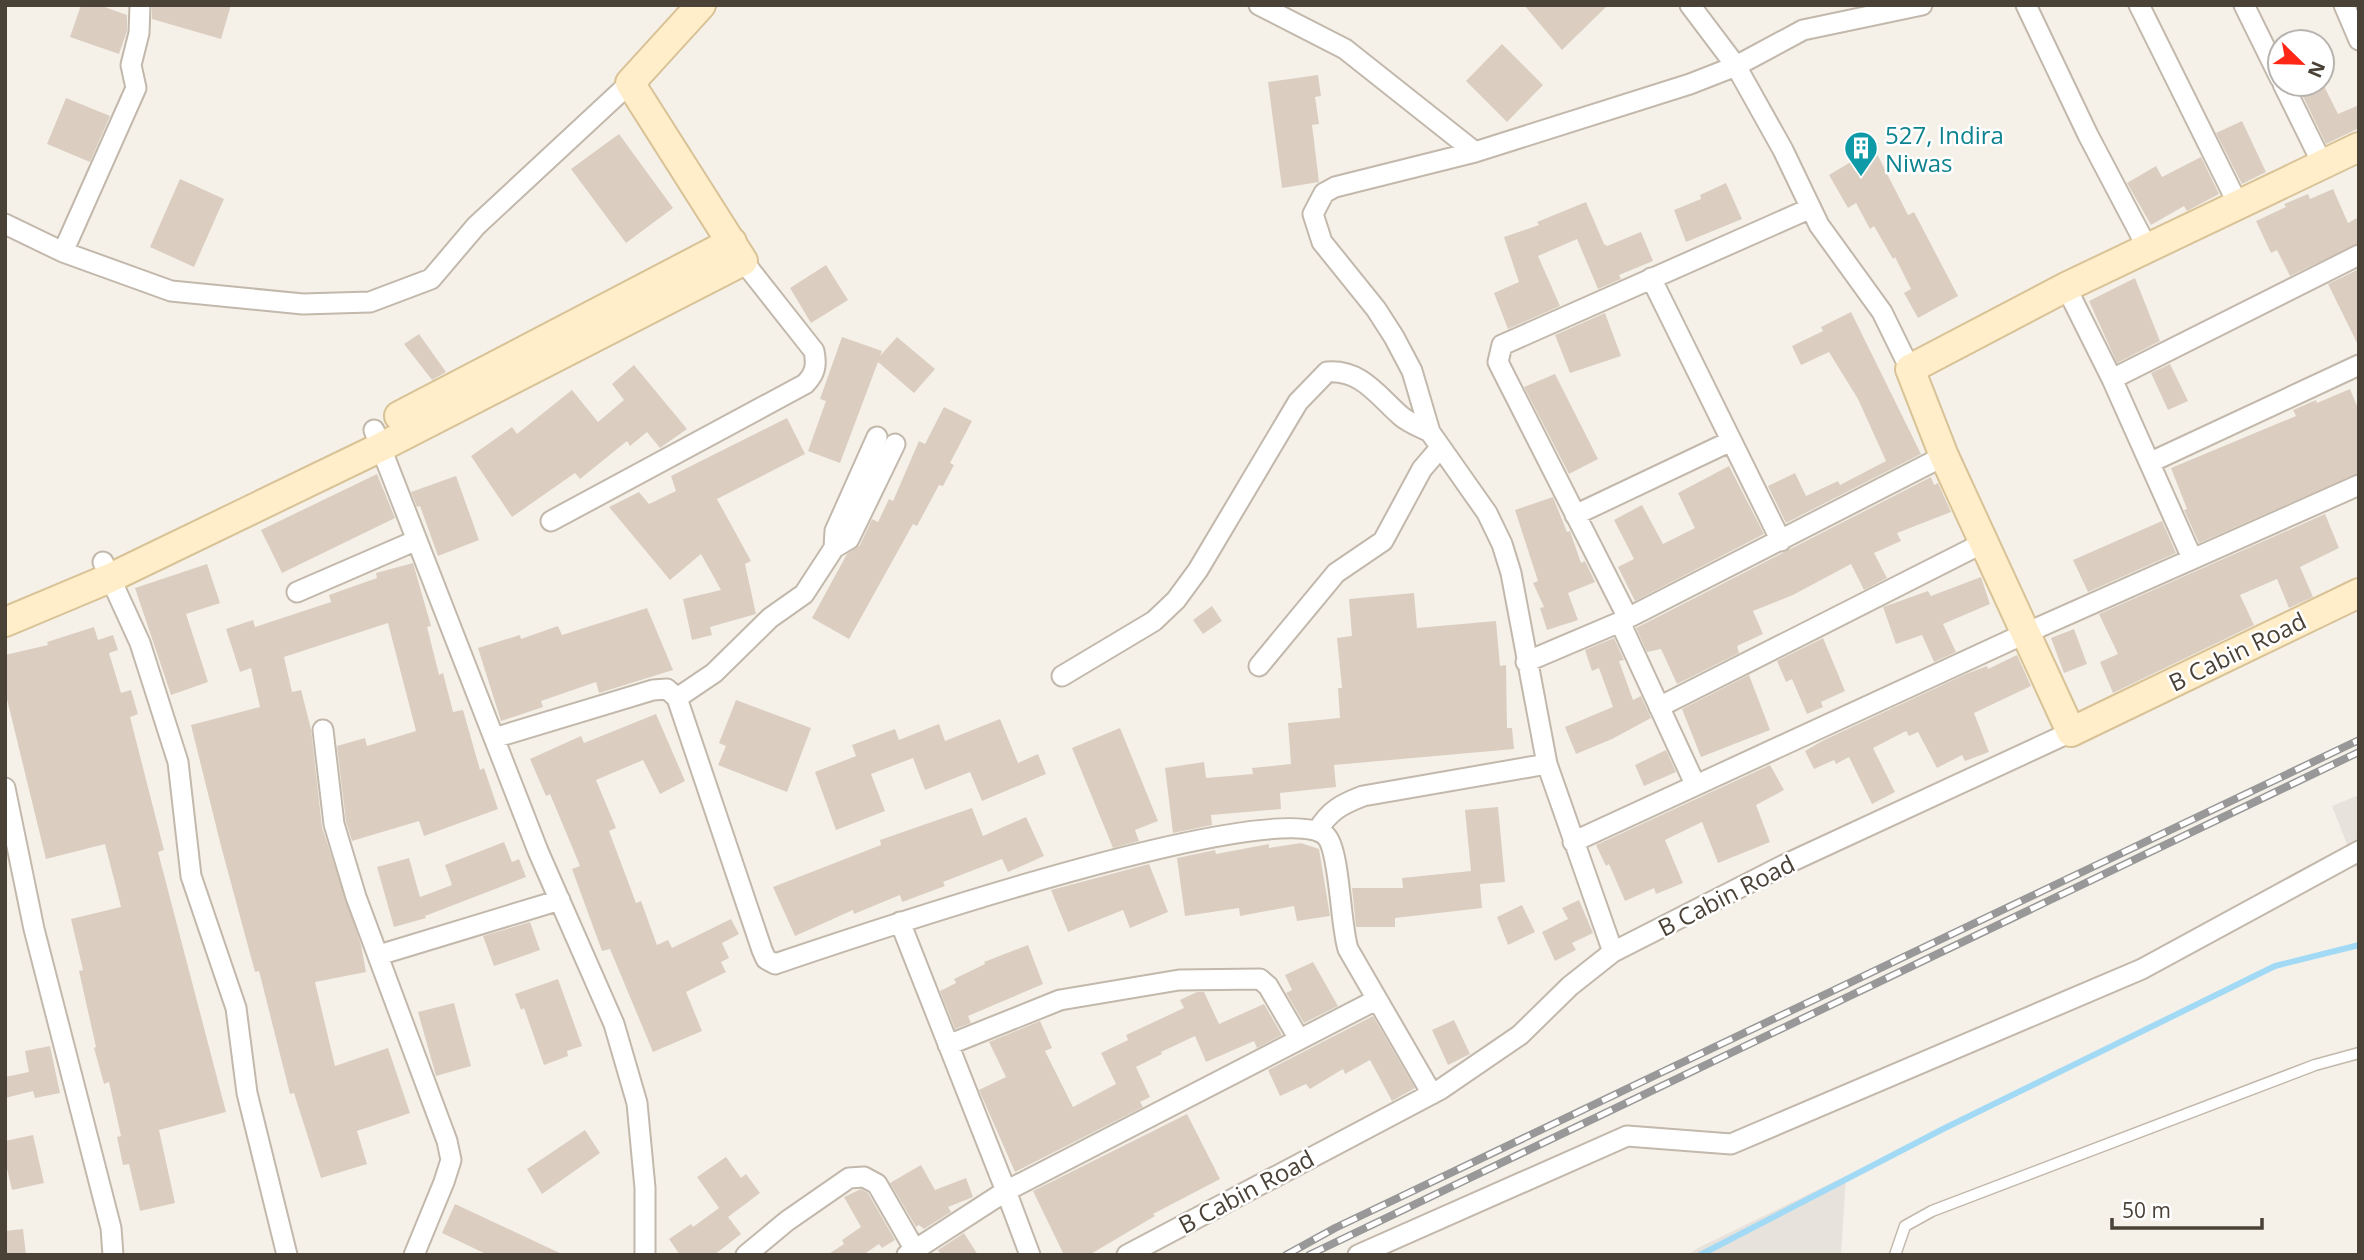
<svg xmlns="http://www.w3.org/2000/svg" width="2364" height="1260" font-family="'Open Sans',sans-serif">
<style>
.industrial{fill:#e8e2dd}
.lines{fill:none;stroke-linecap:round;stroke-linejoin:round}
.stream{stroke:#a2daf5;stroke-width:6}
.building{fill:#dbcec1}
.lane-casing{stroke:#c2b8ab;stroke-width:13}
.street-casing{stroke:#c2b8ab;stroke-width:23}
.secondary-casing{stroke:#d8c296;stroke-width:32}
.lane{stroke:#fff;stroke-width:10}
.street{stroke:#fff;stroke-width:19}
.secondary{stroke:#ffeec9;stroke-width:28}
.rail-casing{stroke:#989898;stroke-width:8}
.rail{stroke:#fff;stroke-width:5;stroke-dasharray:16;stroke-linecap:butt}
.labels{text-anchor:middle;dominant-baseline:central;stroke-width:5;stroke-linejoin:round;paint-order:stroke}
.culture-label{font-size:24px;fill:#0d838f;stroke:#fff;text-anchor:start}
.street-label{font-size:24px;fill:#4a4137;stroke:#fff}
</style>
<rect width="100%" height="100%" fill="#f5f1e9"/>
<path class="industrial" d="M2359,795v80l-27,-69z
M1846,1176l-5,79h-153l10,-7z"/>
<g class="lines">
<path class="stream" d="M1700,1255l243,-126 332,-163 84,-21"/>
</g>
<path class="building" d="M81,5h18l28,10v16l-8,23 -49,-17z
M152,5h79l-10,34 -69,-20z
M1524,5h84l-46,45z
M1502,44l41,41 -36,37 -41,-41z
M1318,75l3,21 -6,1 4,27 -7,1 7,57 -37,6 -14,-106z
M2297,84h26l15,30 21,-9v23l-33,16z
M66,98l44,18 -20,46 -43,-18z
M2242,121l24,51 -24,12 -26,-51z
M619,134l54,74 -47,35 -55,-74z
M1874,148l34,67 6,-3 44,84 -40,22 -14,-25 7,-4 -16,-32 -2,2 -19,-33 -4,3 -14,-26 -8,5 -19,-33z
M2201,157l18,37 -32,17 -3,-5 -33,19 -24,-42 29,-17 6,11z
M180,179l44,20 -30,68 -44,-20z
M1726,183l16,36 -56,23 -12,-32 27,-11 -1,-4z
M2333,189l15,34 11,-6v26l-69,33 -13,-26 -6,3 -15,-32 30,-14 -2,-3 24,-10 2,5z
M1586,202l18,42 3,2 34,-14 12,29 -34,14 2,4 -23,10 -21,-50 -39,17 22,50 -52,23 -14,-36 25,-11 -15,-45 35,-12 -2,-3z
M826,265l22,35 -37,23 -21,-35z
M2359,269v78l-31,-63z
M2135,278l25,63 -43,22 -28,-62z
M1851,312l70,142 -135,69 -18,-37 27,-13 11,23 32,-15 2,4 46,-24 -28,-62 -29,-47 -28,13 -9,-19 31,-15 -2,-4z
M1605,313l16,43 -51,17 -15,-38z
M419,334l27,38 -14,8 -28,-36z
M842,337l40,14 -2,5 17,-19 38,32 -21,24 -36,-31 -38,101 -32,-12 18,-50 -6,-2z
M2170,364l18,37 -20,9 -17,-37z
M634,365l53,64 -27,19 -13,-16 -17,14 -3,-5 -47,38 -5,-6 -63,44 -41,-61 41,-29 5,7 55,-44 26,32 26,-22 -12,-16z
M1555,374l43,85 -29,15 -45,-87z
M2350,389l9,22v62l-160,70 -15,-33 3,-1 -16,-41 125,-52 -3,-6 23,-10 1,3z
M944,407l28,14 -22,42 4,2 -11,21 -4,-1 -22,41 -4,-2 -64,115 -37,-21 35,-64 13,-9 12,-26 6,3 11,-23 4,2 26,-60 6,3z
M787,418l18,36 -88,45 34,62 -6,3 11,50 -46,13 2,8 -20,5 -9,-41 38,-9 -20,-36 -31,26 -61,-73 30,-15 10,12 27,-13 -5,-15z
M1729,466l35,68 -129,67 -17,-34 16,-8 -20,-39 28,-15 21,39 32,-16 -17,-35z
M377,474l18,44 -113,55 -21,-43z
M456,476l23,64 -41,16 -18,-50 -3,1 -6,-15z
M1931,477l3,8 4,-2 13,29 -54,21 4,8 -27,12 13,25 -23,12 -13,-26 -58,31 -40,16 10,23 -26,12 2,7 -62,31 -16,-35 -14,3 -11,-24z
M1553,497l14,35 3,-1 11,32 4,-2 10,21 -27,11 10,27 -31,10 -7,-22 4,-1 -11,-24 5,-2 -23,-71z
M2325,514l14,34 -39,19 13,30 -24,11 -12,-29 -37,16 14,30 -141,68 -13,-31 18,-8 -19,-40z
M2162,521l14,32 -88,39 -15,-32z
M413,563l18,63 -4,1 12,48 4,-2 10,39 10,-2 17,60 4,-2 14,41 -74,27 -5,-15 -67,20 -6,-19 -9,-76 28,-8 2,8 49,-15 -28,-108 -104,34 8,35 9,-2 10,39 11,98 39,118 5,27 -51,10 20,84 53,-18 22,65 -53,18 10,33 -46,14 -27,-85 -4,1 -31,-123 -4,1 -34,-126 -30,-121 69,-18 -9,-39 -11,4 -14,-43 27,-9 2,7 76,-25 -2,-7 48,-17 -1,-5z
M207,564l13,39 -34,11 22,68 -37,13 -36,-107z
M1981,577l9,27 -47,20 13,28 -22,10 -12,-27 -26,9 -13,-37 45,-16 3,5z
M1414,593l3,35 79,-7 4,45 6,-1 1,63h5l2,21 -180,16 2,22 -56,6 1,16 -70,6 1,10 -39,8 -8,-65 39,-6 2,16 47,-4 -1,-6 39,-4 -3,-41 52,-5 -2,-30h4l-5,-50 15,-2 -3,-37z
M1212,606l10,15 -19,13 -10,-14z
M647,608l26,62 -74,23 -3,-11 -55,19 2,6 -42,14 -23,-73 42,-13 1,4 37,-13 4,9z
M94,627l4,13 15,-5 5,15 -9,3 12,40 10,-3 7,24 -8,3 34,133 -6,2 68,260 -67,18 16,73 -35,8 -11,-47 -6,1 -6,-28 4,-1 -12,-54 -5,2 -10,-36 2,-1 -17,-76 4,-1 -12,-51 50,-12 -5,-20 -11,-43 -59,15 -41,-168v-36l43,-10 -1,-3z
M2074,629l13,35 -23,9 -13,-35z
M1614,638l10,22 -5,1 14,39 8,-4 10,22 -39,21 -36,15 -11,-27 48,-20 -14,-39 -7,3 -7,-21z
M1823,638l22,53 -24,11 2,5 -16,7 -15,-35 -6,3 -9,-21z
M2017,655l14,31 -57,27 15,39 -24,9 -3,-6 -25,13 -19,-36 -9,4 -3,-5 -33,17 22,44 -23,12 -23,-47 -13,7 -2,-4 -20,9 -9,-18 19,-11 142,-66 21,-8 1,3z
M1749,675l21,55 -69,27 -19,-48z
M736,700l75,28 -24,64 -69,-27 8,-19 -7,-3z
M656,714l29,67 -25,13 -17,-34 -47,20 20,48 -7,3 27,72 5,-2 16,44 11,-5 4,8 59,-29 8,15 -17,9 7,15 -8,4 5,10 -40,20 16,39 -49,21 -43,-103 -8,2 -30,-82 8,-3 -30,-72 -4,2 -16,-37 51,-23 3,7z
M1000,719l18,44 20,-9 8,20 -64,27 -12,-29 -45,18 -12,-32 -42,16 14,37 -49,19 -21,-58 41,-16 -4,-11 43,-16 4,11 40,-16 6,17z
M1120,728l38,93 -23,9 4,11 -26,7 -41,-100z
M1666,750l10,22 -32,14 -9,-21z
M1770,765l14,25 -28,15 14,37 -52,21 -16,-41 -37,18 18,43 -27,11 -2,-6 -29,13 -16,-37 -3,2 -10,-21z
M1498,807l7,75 -25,2 2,24 -87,10v9h-39l-4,-39h51l-1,-10 69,-7 -6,-61z
M972,808l11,28 43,-19 18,39 -36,16 -6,-13 -59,23 2,4 -43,16 -2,-7 -46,19 -1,-4 -58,26 -22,-49 108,-42 -1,-5z
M504,842l8,20 7,-3 7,18 -101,39 1,2 -32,9 -17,-60 32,-9 11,39 32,-12 -7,-20z
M1301,843l18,6 11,67 -33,5 -3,-15 -54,10 -1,-8 -54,8 -8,-58 38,-8 1,4 53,-10v4z
M1149,864l19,48 -38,16 -7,-18 -55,22 -17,-42z
M1579,900l14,33 -21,10 4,7 -21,11 -13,-29 26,-13 -6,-11z
M1522,905l13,27 -27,13 -11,-28z
M530,922l10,28 -46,16 -11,-30z
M1028,945l15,39 -75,32 3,7 -16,6 -15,-38 16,-8 -2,-4 31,-15 -1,-2z
M1313,962l25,44 -34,17 -18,-30 6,-3 -7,-15z
M558,979l24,67 -15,5 1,5 -24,9 -20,-57 -3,2 -6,-16z
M1197,992h7l15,32 45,-20 18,31 -25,13 -3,-7 -48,21 -11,-26 -34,16 1,2 -26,13 14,30 -10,5 3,5 -128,65 -36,-82 27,-13 -17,-35 51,-21 12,27 -7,3 28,56 43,-23 -15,-31 27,-13 -2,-5 58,-27 -4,-8z
M454,1003l17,63 -35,10 -18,-64z
M1373,1016l42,72 -23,13 -22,-41 -25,14 -2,-5 -33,20 -4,-5 -26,12 -12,-26z
M1454,1020l16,34 -22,11 -16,-35z
M50,1046l10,47 -25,5 -2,-7 -28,7v-21l24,-5 -4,-21z
M1187,1114l33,65 -67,35 2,2 -66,39h-25l-31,-64z
M585,1130l15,23 -58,41 -15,-25z
M33,1135l11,48 -32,7 -7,-30v-19z
M726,1157l15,21 5,-4 14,19 -32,24 13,17 -27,21h-34l-11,-16 22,-15 2,3 26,-19 -22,-31z
M921,1165l14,25 31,-12 7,19 -25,10 3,5 -27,17 -5,-4 -3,2 -26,-44z
M861,1189l7,4 27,47 -13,8 -3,-4 -16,11h-36l17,-11 -2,-4 19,-13 -17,-30z
M455,1204l109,51h-76l-46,-22z
M23,1229l3,26h-21v-24z
M964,1233l14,22h-37l-3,-5z"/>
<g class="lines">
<g class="lane-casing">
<path id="lane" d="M1895,1255l10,-29 27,-15 383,-146 44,-12"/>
</g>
<g class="street-casing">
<path id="street" d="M1259,5l86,44 130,103 215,-68 46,-18 67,-36 119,-25
M1690,5l46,61 47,84 36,75 63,87 28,57
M2026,5l62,130 60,114
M2139,5l100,201
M2244,5l36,73
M2344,5l15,35
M2283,84l40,81
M1475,152l-140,35 -11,6 -11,21 9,28 54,67 18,28 18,34 18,61 57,81 15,31 9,29 36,191 66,188
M5,224l58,28 108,39 132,13 67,-2 61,-23 45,-53 154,-143
M63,252l73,-164 -5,-23 8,-32 1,-28
M1651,278l130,263
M2066,287l46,92 80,179
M2112,379l247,-124
M374,430l164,421 76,173 23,79 8,85v67
M877,437l-42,94 -1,17 15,-9 46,-95
M2151,462l208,-97
M1575,515l156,-74
M551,521l254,-137c10,-10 12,-18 9,-33l-71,-90
M103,562l37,81 38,119 13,114 45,132 11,85 40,162
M297,592l120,-52
M1628,618l-125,-246 -5,-10 4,-17 309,-137
M1620,622l75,162
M1526,662l94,-40 324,-166
M1259,666l77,-93 47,-32 39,-72 18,-21
M1062,676l92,-55 22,-21 22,-30 100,-168 29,-30c34,-3 51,24 74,44 8,7 19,11 29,16
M677,698l37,-25 56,-55 34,-24 30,-46
M1659,707l324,-164
M323,730l11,94 22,73 91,244 4,19 -7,22 -30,73
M494,738l159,-48 14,-1 10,9 85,252 4,9 9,5c74,-25 504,-172 551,-128 14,14 14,88 22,113l84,145
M5,788l29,141 77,299 2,27
M1318,830c11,-19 24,-26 45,-34l184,-32
M1573,842l451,-208 335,-149
M900,922l106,269 370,-191
M379,955l181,-55
M948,1045l112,-45 119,-20 81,-1 8,7 31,53
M746,1255l41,-34 62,-43 15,-1 13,7 38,66
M907,1255l99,-64 24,64
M1127,1255l314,-166 79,-54 50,-49 43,-34 171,-87 287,-133
M1358,1255l269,-119 104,8 411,-175 217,-118"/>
</g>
<g class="secondary-casing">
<path id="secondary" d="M2359,147l-293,140 -156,82 34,87 127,276 288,-139
M399,416l333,-174
M5,622l105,-44 271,-131 362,-186 -113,-178 71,-78"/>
</g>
<use href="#lane" class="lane"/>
<use href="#street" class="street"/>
<use href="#secondary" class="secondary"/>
<g class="rail-casing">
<path id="rail" d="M1286,1255l49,-27 1024,-488
M1309,1255l1050,-503"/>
</g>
<use href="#rail" class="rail"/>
</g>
<defs>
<g id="building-pin" transform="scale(1.75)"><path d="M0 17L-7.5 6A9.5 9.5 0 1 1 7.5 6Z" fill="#0f9aa8" stroke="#fff"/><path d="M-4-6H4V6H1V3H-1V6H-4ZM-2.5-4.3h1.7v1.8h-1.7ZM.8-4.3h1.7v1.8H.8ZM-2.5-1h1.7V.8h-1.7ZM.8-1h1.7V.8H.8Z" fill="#fff"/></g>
</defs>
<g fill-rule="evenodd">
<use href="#building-pin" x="1861" y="148"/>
</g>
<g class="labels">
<g class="culture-label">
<text x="1885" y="134">527, Indira<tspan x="1885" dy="28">Niwas</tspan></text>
</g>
<g class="street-label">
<text transform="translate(2237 651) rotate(-26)">B Cabin Road</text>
<text transform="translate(1726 895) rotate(-27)">B Cabin Road</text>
<text transform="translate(1246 1191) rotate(-28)">B Cabin Road</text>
</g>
</g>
<rect width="2364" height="1260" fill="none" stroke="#4a4137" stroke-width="14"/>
<g transform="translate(2301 63) rotate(113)"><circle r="33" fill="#ffffff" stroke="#b7b3af" stroke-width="2"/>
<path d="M0-5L12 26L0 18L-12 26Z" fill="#ff2716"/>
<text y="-10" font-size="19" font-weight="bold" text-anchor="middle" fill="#4a4137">N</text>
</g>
<path d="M2112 1218v10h150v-10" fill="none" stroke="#4a4137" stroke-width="3.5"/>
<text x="2122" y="1218" font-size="21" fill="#4a4137" stroke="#ffffff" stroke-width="5" paint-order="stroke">50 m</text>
</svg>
